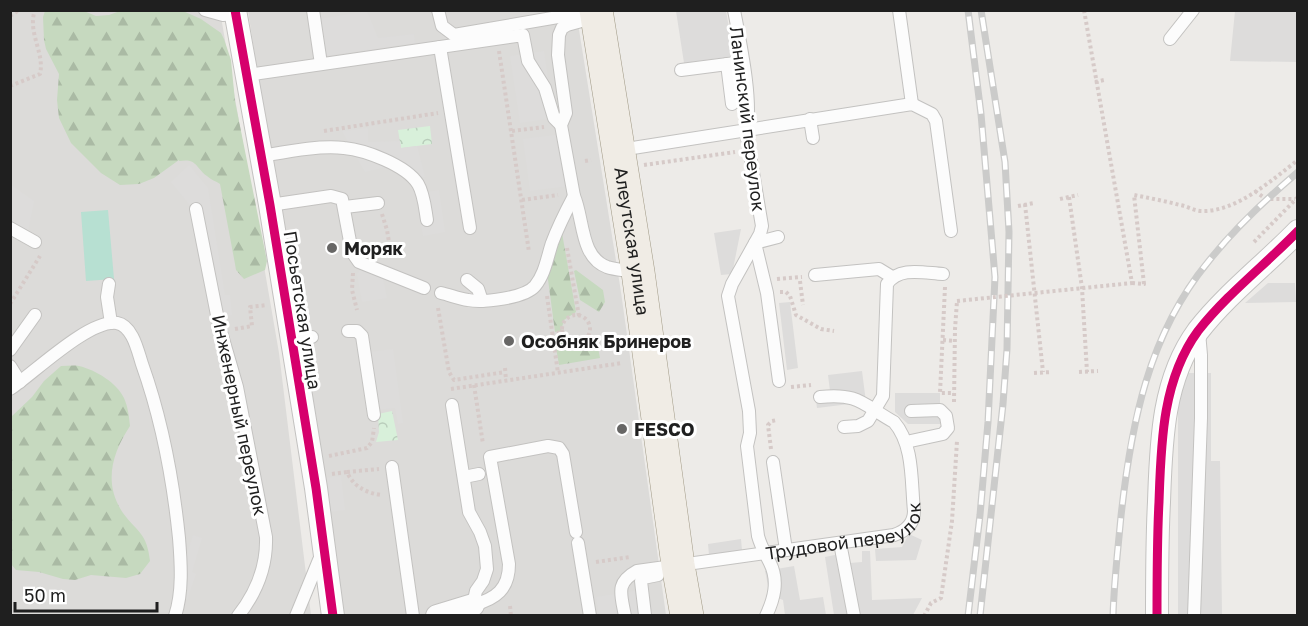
<svg xmlns="http://www.w3.org/2000/svg" width="1308" height="626" font-family="'Golos Text',sans-serif">
<style>
.residential{fill:#dcdbd9}
.forest{fill:url(#forest-firs)}
.park{fill:url(#park-crowns)}
.pitch{fill:#b7e0d2}
.parking{fill:#dddcdb}
.lines{fill:none;stroke-linecap:round;stroke-linejoin:round}
.lane-casing{stroke:#c3c2c0;stroke-width:14}
.street-casing{stroke:#c3c2c0;stroke-width:24}
.primary-casing{stroke:#a19a86;stroke-width:34}
.path{stroke:#d6cac8;stroke-width:4;stroke-dasharray:3 3;stroke-linecap:butt}
.lane{stroke:#fcfcfc;stroke-width:12}
.street{stroke:#fcfcfc;stroke-width:22}
.primary{stroke:#f0ece5;stroke-width:33}
.rail-casing{stroke:#cbcbca;stroke-width:7}
.rail{stroke:#fff;stroke-width:4.5;stroke-dasharray:14;stroke-linecap:butt}
.path-bridge{stroke:#d6cac8;stroke-width:4;stroke-dasharray:3 3;stroke-linecap:butt}
.cycleway-casing{stroke:#fff;stroke-width:13}
.cycleway{stroke:#d6006c;stroke-width:9}
.poi-dot{fill:#676665;stroke:#fff;stroke-width:2}
.labels{text-anchor:middle;dominant-baseline:central;stroke-width:6;stroke-linejoin:round;paint-order:stroke}
.street-label{font-size:18px;fill:#1f1f1f;stroke:#fff}
.poi-label{font-size:18px;font-weight:bold;fill:#1f1f1f;stroke:#fff;text-anchor:start}
</style>
<defs>
<pattern id="forest-firs" width="22" height="20" patternUnits="userSpaceOnUse" patternTransform="scale(1.5)"><rect width="22" height="20" fill="#c6d9bf"/><path d="M5 1l3.5 6h-7zM16 11l3.5 6h-7z" fill="#aabaa4"/></pattern>
<pattern id="park-crowns" width="20" height="18" patternUnits="userSpaceOnUse" patternTransform="scale(1.5)"><rect width="20" height="18" fill="#d8f0da"/><path d="M2 6a3 3 0 1 1 6 0M12 15a3 3 0 1 1 6 0" fill="none" stroke="#b9cdbb"/></pattern>
</defs>
<rect width="100%" height="100%" fill="#edebe8"/>
<path class="residential" d="M10,11h210l59,342 32,262h-300z
M248,11h328l45,281 45,323h-330l-37,-276z"/>
<path class="forest" d="M45,11h39l12,5 13,-1 11,-4h63l18,8 20,14 3,6 7,21 4,41 32,160 -2,9 -21,9 -8,-9 -1,-6 -15,-80c-4,-3 -9,-4 -13,-8 -12,-9 -10,-18 -28,-15v-1l-25,18 -15,6 -19,1 -19,-12 -30,-30 -12,-25 -2,-18 2,-26 -13,-25 -2,-9 -1,-23z
M562,233l14,79 -12,8 -3,11 -6,1 -8,-60 8,-28z
M576,270l27,20 2,12 -6,10 -19,-12 -6,-29z
M561,333c13,21 19,6 35,4l4,21 -41,7 -5,-29z
M61,366c6,0 13,-1 18,0 17,4 38,17 45,32 4,9 5,18 6,28 -18,27 -27,58 -7,87 15,20 24,20 27,48l-10,13 -14,4 -35,-3 -16,5 -12,-1 -24,-7 -23,-2 -5,-6v-147l21,-20 12,-16z"/>
<path class="park" d="M430,126l2,18 -31,4 -3,-18z
M392,411l6,29 -22,2 3,-10 -1,-18z"/>
<path class="pitch" d="M108,210l6,69 -28,2 -5,-69z"/>
<path class="parking" d="M367,11l11,27 36,-4 1,9 -90,13 -5,-37z
M676,11h50l8,45 -50,7z
M1235,11h62v51l-67,-1z
M544,51l10,67 -34,5 -10,-67z
M368,128v14l32,-1 1,7 16,-2 8,31 -21,1 -4,-14 -35,8 -23,-41z
M570,133l7,52 -47,6 -7,-52z
M189,165l19,23 17,107h5l2,20 -15,4 -24,-110 -22,-27z
M10,184l24,17 -6,31 -17,-11z
M439,190l6,42 -22,4 -7,-42z
M741,229l-9,45 -11,1 -7,-42z
M361,269l22,10 4,19 -25,4 -5,-28z
M1268,283h27l1,19 -51,1z
M790,302l8,66 -11,2 -8,-67z
M393,349l10,74 -5,1 -3,-16 -18,2 -8,-58z
M862,371l4,31 -49,6 -2,-15 15,-2 -2,-16z
M1178,373h33v88h9l2,154h-44z
M895,393h45v31h-32l-13,-12z
M341,476l4,34 -16,2 -4,-34z
M909,534l13,6 -6,20 -40,1 -1,-12 27,-2z
M193,535l9,3 -10,34 4,2 -9,26 -13,-4z
M741,539l1,11 -33,5 -1,-11z
M862,551h8l2,49 50,-2 -9,17h-79l-9,-58 24,-5 1,11 12,-1z
M794,566l6,34 23,-3 3,18h-41l-2,-15 -13,-5 -5,-24z
M647,589l4,26h-52l-3,-18z"/>
<g class="lines">
<g class="lane-casing">
<g id="lane">
<path d="M205,10l18,5 12,-1"/>
<path d="M313,10l8,54"/>
<path d="M438,10l4,16 12,9 133,-23"/>
<path d="M734,10c6,32 19,92 12,121l16,95 -2,8 -28,50 -4,12 21,115 1,22 -3,13 11,90c3,11 7,17 12,27 9,18 4,36 -4,53"/>
<path d="M899,10l13,94"/>
<path d="M596,17l-29,8 -5,3 -3,7 -1,20 8,58 -5,12 13,71c10,23 6,61 33,71 9,3 19,3 28,5"/>
<path d="M1170,39l23,-29"/>
<path d="M440,47l30,181"/>
<path d="M727,64l5,40"/>
<path d="M681,70l62,-8"/>
<path d="M247,75l276,-40 5,26 17,27 9,30 7,7"/>
<path d="M810,119l3,19"/>
<path d="M620,150l292,-46 20,10 4,7 15,110"/>
<path d="M261,156c24,-4 58,-11 83,-8 21,2 62,17 74,36 6,10 7,24 9,36"/>
<path d="M270,205l61,-9 11,3 10,53 7,10 65,26"/>
<path d="M345,207l33,-4"/>
<path d="M196,209l23,116 18,62 29,150c1,30 -9,55 -28,79"/>
<path d="M10,228l25,14"/>
<path d="M778,237l-23,6 12,50 12,88"/>
<path d="M815,275l64,-6 13,8"/>
<path d="M467,280l11,9 4,12"/>
<path d="M109,284l-2,13 4,26"/>
<path d="M441,293c9,2 18,6 27,7 15,3 57,-2 67,-14 10,-12 12,-28 17,-43 6,-16 14,-32 22,-47"/>
<path d="M348,331h9l5,5 12,79"/>
<path d="M291,340l21,-3"/>
<path d="M10,350l25,-35"/>
<path d="M10,366l10,16"/>
<path d="M10,389c23,-15 79,-70 107,-66 16,3 21,29 25,41 20,56 31,115 37,174 2,25 4,54 -4,78"/>
<path d="M452,405l17,107 11,20 5,14 2,23 -4,12 -7,10 -3,14c23,-6 36,-16 36,-41l-19,-107 58,-11 11,2 4,6 13,78"/>
<path d="M844,427l14,-1 10,-5 15,-25 4,-112c12,-18 37,-11 56,-10"/>
<path d="M906,442l37,-8 5,-6 -2,-12 -6,-6 -29,1"/>
<path d="M773,462l13,88"/>
<path d="M392,467l21,149"/>
<path d="M464,477l15,-3"/>
<path d="M578,543l12,73"/>
<path d="M840,543l14,73"/>
<path d="M645,615l-4,-34 2,-3 15,-3"/>
<path d="M296,616l23,-56 4,-3"/>
<path id="s1" d="M625,616c-4,-22 -10,-33 12,-45l257,-36c12,-4 20,-11 20,-24 -3,-29 0,-66 -20,-89 -32,-18 -35,-29 -74,-25"/>
<path d="M1194,616l7,-198v-63l-2,-23"/>
</g>
</g>
<g class="street-casing">
<path id="street" d="M235,10l35,195 46,283 17,128
M437,616l36,-11
M1157,616c0,-38 0,-77 2,-114 2,-58 3,-122 39,-171 29,-37 67,-66 100,-100"/>
</g>
<g class="primary-casing">
<g id="primary">
<path id="s2" d="M596,10l42,262 40,293 9,51"/>
</g>
</g>
<path class="path" d="M10,16l9,-6
M499,51l30,201
M1095,82l9,-2
M10,86l30,-12c5,-21 -13,-42 -5,-64
M324,131l114,-18
M512,131l32,-4
M585,161l6,-1
M644,165l91,-13
M1255,191l11,8h29
M1069,197l13,91 5,84
M1060,199l18,-4
M522,200l36,-5
M1025,204l18,168
M1018,206l16,-3
M382,214l5,16 5,30
M1254,242l44,-45
M567,248l12,68
M353,273l-1,17 5,20
M777,279l25,-2
M800,281l3,24
M1132,283l12,1 -10,-89c15,3 31,6 46,10 7,1 14,6 22,6 34,1 70,-31 96,-51
M945,287l-5,106h14
M780,292h6l4,4 6,19 25,14 13,2
M547,296l11,77
M10,304l30,-48
M438,308l11,64 5,8 51,-8
M562 329a14 14 0 1 1 28 0a14 14 0 1 1-28 0Z
M235,329l17,-3 -2,-19 17,-2
M551,334l11,-2
M943,340l12,1
M505,368l1,12
M1079,372l19,-1
M1034,373l18,-1
M474,385l9,59
M791,387l20,-2
M451,389l171,-26
M954,402l1,-73 2,-28
M771,449l-3,-24 4,-4 5,-1
M329,456l38,-8 5,-6 2,-14
M347,472l32,-3
M332,474l15,-2c6,14 19,21 34,23
M596,562l34,-5
M510,606l1,10
M924,616l7,-13 10,-5 11,-77 5,-80"/>
<use href="#lane" class="lane"/>
<use href="#street" class="street"/>
<use href="#primary" class="primary"/>
<g class="rail-casing">
<path id="rail" d="M968,616l12,-101 8,-93 7,-145 -14,-163 -13,-104
M980,616l23,-212 4,-55 2,-117 -4,-70 -24,-152
M1113,616c1,-34 5,-67 8,-100 10,-91 27,-181 87,-254 27,-34 57,-62 90,-90"/>
</g>
<use href="#rail" class="rail"/>
<path class="path-bridge" d="M957,301l175,-18 -48,-273"/>
<g class="cycleway-casing">
<path id="cycleway" d="M235,10l35,195 46,283 17,128
M1157,616c0,-38 0,-77 2,-114 2,-58 3,-122 39,-171 29,-37 67,-66 100,-100"/>
</g>
<use href="#cycleway" class="cycleway"/>
</g>
<g class="poi-dot">
<circle cx="332" cy="248" r="6"/>
<circle cx="509" cy="341" r="6"/>
<circle cx="622" cy="429" r="6"/>
</g>
<g class="labels">
<g class="street-label">
<text transform="translate(748 119) rotate(83)">Ланинский переулок</text>
<text stroke="none"><textPath href="#s2" startOffset="234">Алеутская улица</textPath></text>
<text transform="translate(303 310) rotate(81)">Посьетская улица</text>
<text transform="translate(240 415) rotate(78)">Инженерный переулок</text>
<text stroke="none"><textPath href="#s1" startOffset="268">Трудовой переулок</textPath></text>
</g>
<g class="poi-label">
<text x="344" y="248">Моряк</text>
<text x="521" y="341">Особняк Бринеров</text>
<text x="634" y="429">FESCO</text>
</g>
</g>
<rect width="1308" height="626" fill="none" stroke="#1f1f1f" stroke-width="24"/>
<path d="M15 602v9h142v-9" fill="none" stroke="#1f1f1f" stroke-width="3"/>
<text x="24" y="602" font-size="18" fill="#1f1f1f" stroke="#ffffff" stroke-width="4.5" paint-order="stroke">50 m</text>
</svg>
